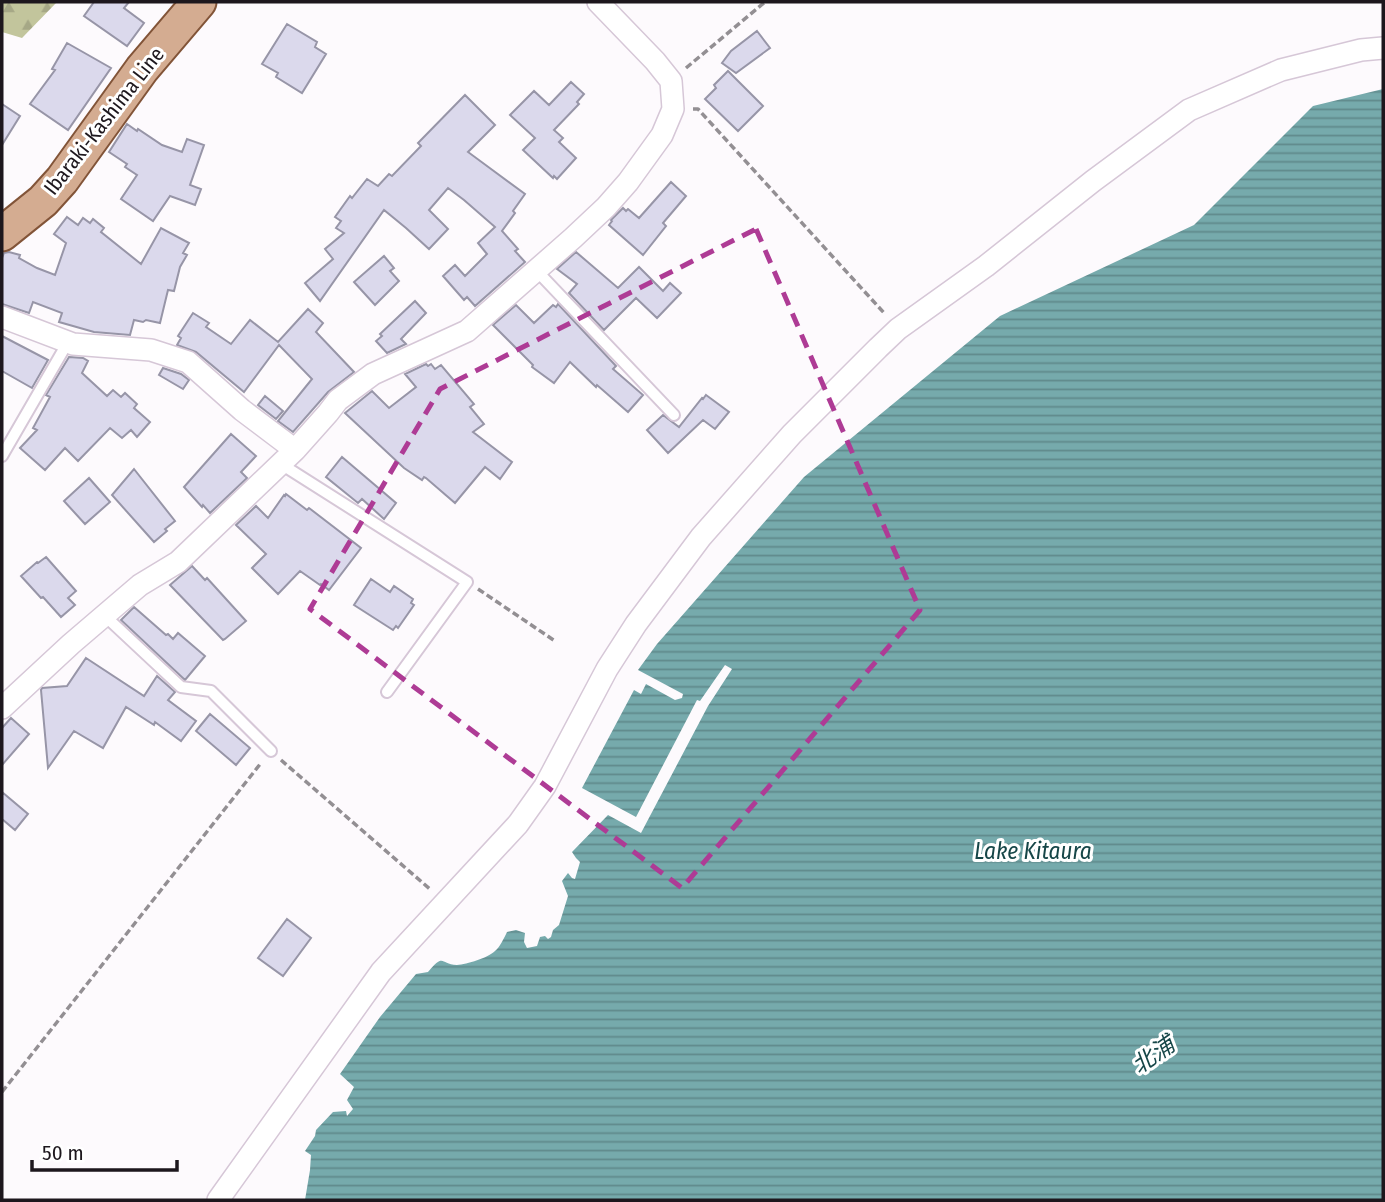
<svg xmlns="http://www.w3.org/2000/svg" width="1385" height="1202" font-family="'Fira Sans Condensed','Noto Sans JP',sans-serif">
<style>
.forest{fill:url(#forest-firs)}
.water{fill:url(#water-rules)}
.building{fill:#dbd9ec;stroke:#9795a7;stroke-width:2}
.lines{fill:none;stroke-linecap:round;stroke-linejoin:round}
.service-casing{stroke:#d6c7d7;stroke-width:14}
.minor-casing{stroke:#d6c7d7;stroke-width:24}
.primary-casing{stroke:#825438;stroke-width:37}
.path{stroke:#938f93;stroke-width:3.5;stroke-dasharray:7 3.5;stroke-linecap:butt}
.service{stroke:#fff;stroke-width:10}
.minor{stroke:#fff;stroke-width:21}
.primary{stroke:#d4ac91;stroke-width:33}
.marked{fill:none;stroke:#ae3b95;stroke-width:5;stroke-dasharray:14 9;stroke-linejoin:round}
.labels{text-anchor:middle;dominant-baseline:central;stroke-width:6;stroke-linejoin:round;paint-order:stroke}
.street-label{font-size:21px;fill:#1d171d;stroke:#fff}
.water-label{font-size:23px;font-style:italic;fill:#164648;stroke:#fff}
</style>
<defs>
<pattern id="forest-firs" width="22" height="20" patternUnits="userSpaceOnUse" patternTransform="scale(1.75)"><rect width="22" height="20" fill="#c2c59c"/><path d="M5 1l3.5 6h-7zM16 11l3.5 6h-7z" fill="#a6a886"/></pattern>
<pattern id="water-rules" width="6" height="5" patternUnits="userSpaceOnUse" patternTransform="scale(1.75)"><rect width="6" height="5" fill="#76aaac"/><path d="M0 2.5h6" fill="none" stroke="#60898b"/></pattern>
</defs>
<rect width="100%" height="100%" fill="#fdfafd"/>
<path class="forest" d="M2,2h55l-35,36 -20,-6z"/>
<path class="water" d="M1383,89v1111h-1078l5,-30 1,-15 -6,-4 10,-15 1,-6 17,-18 13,-1 1,5 6,-7 -6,-9 7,-13 -14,-13 40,-57 36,-43 12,-2c17,-20 12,-7 29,-7 10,-1 31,-7 38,-14 5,-4 9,-13 12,-19l9,-2 9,3 -1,9 3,6 10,-2 3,-9 5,-1 3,3 3,-2 2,-7 6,-5 9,-29 -6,-15 6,-8 4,5 3,1 5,-17 -4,-4 -4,-6 36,-37 33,18 67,-127 24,-37 -7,-4 -25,36 -3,-1 -61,117 -54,-29 52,-98 7,4 5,-10 29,16 7,-2 1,-4 -45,-24 19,-26 147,-167 196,-161 194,-91 119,-119z"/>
<path class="building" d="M94,2h35l-5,6 20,15 -17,23 -43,-30z
M287,24l30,18 -2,5 11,7 -24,39 -26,-16 2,-4 -16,-9z
M757,31l13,17 -34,25 -14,-10 9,-12z
M67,43l44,25 -43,62 -38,-26 25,-34 -3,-1z
M728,71l35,35 -25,25 -33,-32 11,-11 -2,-3z
M571,82l13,12 -7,8 2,2 -25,26 9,8 -4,4 17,16 -19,21 -3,-3 -1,2 -30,-28 12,-12 -25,-23 24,-24 15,14z
M465,95l30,30 -27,27 57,42 -12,17 2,2 -13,18 16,18 -3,2 10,11 -50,44 -8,-9 -3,3 -21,-24 12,-11 10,11 22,-22 -9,-11 17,-16 -31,-27 -16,-12 -19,22 19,19 -19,20 -23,-21 -22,-18 -64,91 -15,-18 28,-24 -8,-10 19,-16 -8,-5 5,-7 -6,-4 15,-21 2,2 15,-19 11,7 11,-12 3,2 29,-30 -3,-3z
M2,104l18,12 -18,29z
M127,124l10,7 1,-2 24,16 20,7 5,-13 17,6 -14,40 11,4 -6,16 -25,-9 -17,25 -32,-22 16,-24 -12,-8 2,-3 -18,-12z
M671,182l15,14 -23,27 3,3 -23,29 -34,-30 3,-4 -1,-1 12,-12 3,3 2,-2 11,9z
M67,217l11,8 5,-7 7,5 3,-4 11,9 -3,4 40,32 20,-36 28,15 -6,10 4,2 -7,12 -6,24 -6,-1 -8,33 -14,-3 -3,2 -9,-2 -4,15 -36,-3 -35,-10 3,-9 -29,-11 -4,11 -27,-9v-46l2,-5 5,-1 11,3 -1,3 18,10 18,7 11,-32 -12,-9z
M576,252l42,36 21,-21 24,24 7,-8 11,10 -24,25 -21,-20 -32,32 -35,-37 8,-9 -20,-15z
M384,256l10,12 -4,3 9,10 -24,24 -21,-23z
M415,301l11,12 -25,26 5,5 -19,9 -11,-12 6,-5 -2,-2z
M558,304l58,62 -3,3 30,26 -15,17 -31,-27 -1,2 -26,-25 -16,21 -22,-16 1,-2 -40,-40 23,-20 18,18 19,-18 3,2z
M308,309l15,14 -7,9 38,40 -26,20 -35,40 -15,-11 34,-42 -33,-34 -35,47 -48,-40 -19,-7 4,-7 -3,-2 15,-23 16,10 -3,4 25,17 19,-24 28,22z
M2,336l46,24 -16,28 -30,-17z
M69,357l14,1 5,3 -6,12 25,23 6,-6 8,7 4,-4 12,11 -3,4 16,14 -13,15 -6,-7 -9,8 -12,-10 -32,33 -13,-13 -20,22 -25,-22 17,-18 -4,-2 17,-31 -4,-2z
M426,364l2,2 3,-2 4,5 6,-4 33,39 -4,3 14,17 -11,8 39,30 -12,17 -15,-12 -30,36 -29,-25 -2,-1 -2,3 -18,-12 -59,-55 27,-22 17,17 27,-21 -11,-13z
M163,368l18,6 8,6 -6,9 -24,-14z
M706,395l23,17 -14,17 -12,-9 -35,33 -21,-23 16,-15 16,12 23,-29 1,1z
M265,396l18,15 -7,8 -18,-14z
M231,434l25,22 -15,16 6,6 -37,35 -7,-8 -1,2 -18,-20z
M342,457l54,46 -12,16 -22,-20 -4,4 -32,-26z
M134,469l41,52 -10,8 2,2 -13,11 -42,-47z
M89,478l21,24 -25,22 -21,-23z
M286,494l21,16 2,-2 52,40 -32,42 -8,-6 -1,1 -20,-14 -22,23 -26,-26 14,-14 -30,-29 20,-19 12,12 16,-23 1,1z
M46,557l30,34 -8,7 7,7 -14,12 -18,-20 -2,1 -20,-22 16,-14 1,1z
M192,566l13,14 2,-2 39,43 -21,18 -2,1 -53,-55z
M371,579l19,13 4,-6 19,13 -2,4 3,2 -16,23 -2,-2 -3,4 -39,-25z
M134,607l32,28 2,-1 5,5 5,-6 27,23 -20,24 -64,-60z
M86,658l58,38 13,-20 18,16 -7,8 28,21 -15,20 -26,-19 -1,3 -28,-18 -23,41 -29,-17 -26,37 -7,-78 1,-2 25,-2z
M210,714l40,34 -14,17 -40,-34z
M11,718l18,16 -27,31v-37z
M2,792l26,22 -13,16 -13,-11z
M287,919l24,19 -28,38 -25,-18z"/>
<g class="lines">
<g class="service-casing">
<path id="service" d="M535,269l139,146
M2,456l66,-114
M281,464l186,118 -80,110
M104,615l77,72 30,4 60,60"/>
</g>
<g class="minor-casing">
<path id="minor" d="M2,317l71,27 78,6 37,12 54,48 53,40
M2,708l69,-64 69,-59 38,-23 117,-112 33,-37 10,-13 35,-26 94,-43 106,-93 33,-31 22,-25 34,-47 11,-26 -2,-28 -16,-20 -57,-59
M218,1200l163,-228 137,-148 27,-38 62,-117 29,-45 65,-87 91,-103 86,-86 20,-19 88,-63 107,-85 96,-71 92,-40 80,-20 22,-2"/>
</g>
<g class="primary-casing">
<path id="primary" d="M2,234l41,-33 19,-21 80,-111 57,-67"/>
</g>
<path class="path" d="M686,68l79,-66
M693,109h5l187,205
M478,589l77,52
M281,760l150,130
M2,1092l259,-329"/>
<use href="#service" class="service"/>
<use href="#minor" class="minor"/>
<use href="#primary" class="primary"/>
</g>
<path class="marked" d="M756,229l164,381 -238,278 -372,-279 130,-220z"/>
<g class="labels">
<g class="street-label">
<text transform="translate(104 121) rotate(-52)">Ibaraki-Kashima Line</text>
</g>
<g class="water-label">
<text x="1033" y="851">Lake Kitaura</text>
<text transform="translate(1153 1055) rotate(-35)">北浦</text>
</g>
</g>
<rect width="1385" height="1202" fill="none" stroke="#1d171d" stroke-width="7"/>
<path d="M32 1160v10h145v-10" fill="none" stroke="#1d171d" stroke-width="3.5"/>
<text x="42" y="1160" font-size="21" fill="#1d171d" stroke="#ffffff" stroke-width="5" paint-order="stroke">50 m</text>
</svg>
